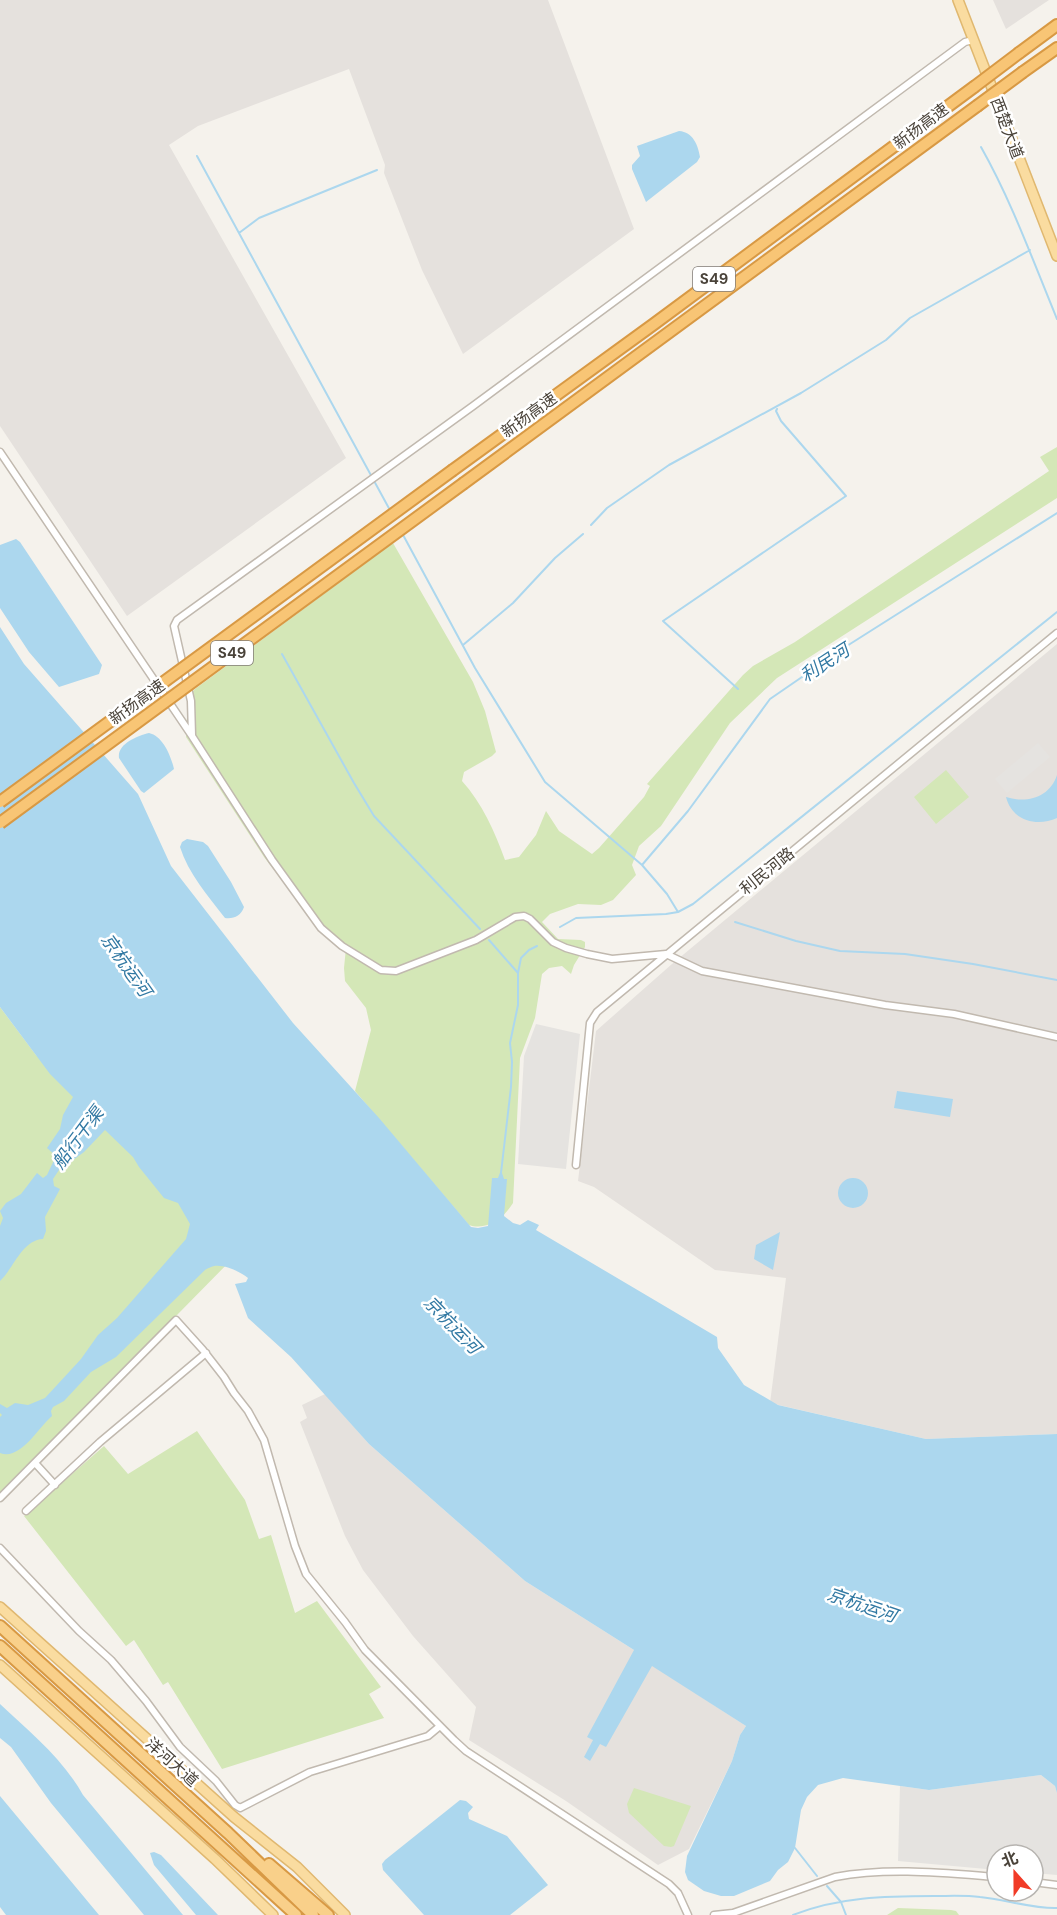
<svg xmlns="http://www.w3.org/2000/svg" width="1057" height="1915" font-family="'DM Sans','Noto Sans SC',sans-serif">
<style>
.industrial{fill:#e5e1dd}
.green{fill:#d4e7b7}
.parking{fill:#e5e3e0}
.water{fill:#acd7ee}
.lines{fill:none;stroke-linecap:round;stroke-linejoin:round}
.stream{stroke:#acd7ee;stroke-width:2}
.minor-casing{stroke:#c1b9af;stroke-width:9}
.primary-casing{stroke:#e0b870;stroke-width:12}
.trunk-casing{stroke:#d89944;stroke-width:14}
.motorway-casing{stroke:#d89944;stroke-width:14}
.minor{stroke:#fff;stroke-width:6}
.primary{stroke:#fadca0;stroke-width:9}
.trunk{stroke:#f9d08a;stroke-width:10}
.motorway{stroke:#f8c575;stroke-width:10}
.motorway-bridge-casing{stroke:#d89944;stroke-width:14;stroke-linecap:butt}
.motorway-bridge{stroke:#f8c575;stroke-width:10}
.labels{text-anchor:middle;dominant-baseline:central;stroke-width:5;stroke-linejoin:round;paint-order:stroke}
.shield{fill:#fff;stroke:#807b75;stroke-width:1.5}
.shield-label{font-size:15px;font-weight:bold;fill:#4a433a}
.street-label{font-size:16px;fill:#4a433a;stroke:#fff}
.water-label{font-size:18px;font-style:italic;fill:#3279a3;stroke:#fff}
</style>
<rect width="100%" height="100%" fill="#f5f2ec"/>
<path class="industrial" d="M0,0h548l86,229 -171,125 -41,-84 -38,-97 1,-8 -36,-96 -151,57 -29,19 177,313 -219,158 -127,-190z
M993,0h56l-43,29z
M1057,644v790l-131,5 -156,-36 16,-125 -71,-8 -121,-83 -16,-6 18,-150 76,-67z
M325,1394l44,50 156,137 109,69 18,15 94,61 -6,9 -8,26 -43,88 -31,16 -92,-64 -97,-61 7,-33 -63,-71 -50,-66 -18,-34 -45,-114 7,-4 -5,-13z"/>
<path class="green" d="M1057,447v51l-280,180 -47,45 -69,103 -22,20 -7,19 4,10 -23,25 -12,5 -23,-1 -28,10 -8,8 16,17 23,1 4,2v5l-11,18 -3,9 -9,-8 -13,2 -7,6 -7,44 -15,40 -7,145c-9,15 -26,28 -44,22l-114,-134 16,-61 -5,-22 -21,-27 -1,-13 2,-20 -24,-21 -21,-22 -37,-48 -78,-120 2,-40 7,-8 198,-146 80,139 12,29 11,41 -4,4 -28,16 -2,9c20,22 33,51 43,79l14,-3 17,-22 10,-24 13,20 33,23 7,-6 45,-51 6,-11 -3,-2 96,-109 10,-9 42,-24 254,-171 -9,-14z
M946,770l23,27 -33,27 -22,-27z
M0,1007l36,48 200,200 -236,240z
M197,1431l48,69 14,39 12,-4 24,78 22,-12 64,86 -12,7 15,24 -162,51 -54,-87 -5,3 -29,-45 -8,6 -102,-130 80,-70 24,28z
M634,1788l57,18 -17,40 -3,1 -7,-1 -35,-33 -2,-9z
M898,1908l53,2 5,1 3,4h-72z"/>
<path class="parking" d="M1038,743l12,14 -43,36 -12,-14z
M536,1024l44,10 -14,135 -48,-5 6,-108z
M1041,1775l14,11 2,7v82l-24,-2v-18h-36v15l-99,-9 2,-75 29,4z"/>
<path class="water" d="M679,131c14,1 19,14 21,26l-3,5 -51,40 -14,-33v-4l8,-9 -3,-10z
M16,539l4,3 82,123 -3,9 -40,13 -30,-35 -29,-44v-63z
M0,627l24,37 114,130 33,72 122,157 86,95 92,109 7,1 10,-2 4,-48h6l3,-8 3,9h3l-3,37 9,7 7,2 8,-5 11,5 -3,5 181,107 1,11 26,37 34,20 148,34 131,-5v359l-2,-7 -14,-11 -112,15 -86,-12 -25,7 -11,12 -6,13 -6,38 -7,14 -10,8 -8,11 -36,15h-13l-17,-5 -16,-11 -3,-8 2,-16 45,-95 8,-26 6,-9 -94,-60 -46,81 -6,-3 -10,17 -6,-4 9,-17 -6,-3 47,-87 -109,-69 -156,-137 -78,-87 -43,-39 -13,-34 11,-2 2,-4c-7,-6 -24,-14 -34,-12 -1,0 -8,3 -9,4l-89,87 -25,15 -27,29 -11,6 -2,4 1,5c-14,12 -32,45 -52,37v-36l2,-2 -2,-2v-9l7,4 8,-5 13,2 17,-7 36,-39 17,-24 19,-17 69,-79 4,-15 -12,-21 -14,-5 -25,-31 -6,-10 -28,-27 -21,22 -15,11 -4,-2 -12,18 1,7 6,3 -15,28 1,14 -3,8c-21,1 -29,29 -43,42v-55l3,-8 -3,-7 6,-8 15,-9 16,-21 6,5 4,-3 9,-19 -9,-8 13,-19 3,-14 10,-18 -23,-23 -50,-67z
M149,733c14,3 22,23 25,36l-30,24 -3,-2 -22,-33c-2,-14 18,-22 30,-25z
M1057,775v43c-20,9 -45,3 -51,-21 21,7 44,0 51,-22z
M187,839l16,3 5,4 23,36 13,25c-3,9 -10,12 -19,11 -17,-22 -37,-45 -45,-71l2,-5z
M897,1091l56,8 -3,18 -56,-9z
M838 1193a15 15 0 1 1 30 0a15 15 0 1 1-30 0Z
M780,1232l-7,38 -19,-11 2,-14z
M0,1704c30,28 63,55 83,91l100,120h-39l-93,-112 -40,-56 -11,-9z
M0,1796l99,119h-93l-6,-8z
M460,1800l6,1 7,6 -5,6 1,6 38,17 41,49 -38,30h-86l-41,-45 -1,-6 3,-4z
M154,1852l7,3 57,60h-22l-42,-50 -4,-12z"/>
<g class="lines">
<path class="stream" d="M981,147c31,55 52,114 76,172
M197,156l194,356
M239,233l20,-15 118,-48
M591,525l16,-17 62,-43 132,-72 85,-53 24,-22 120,-68
M402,533l73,135 70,114 97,83 25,29 11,18
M463,645l50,-42 42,-45 28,-24
M282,654l72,129 20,33 106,113
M738,689l-75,-68 183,-125 -65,-75 -5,-10 1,-2
M642,865l46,-54 82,-112 80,-55 207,-131
M735,922l61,19 44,10 65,3 68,10 84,16
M560,927l16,-9 90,-4 12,-2 15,-8 364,-292
M489,940l29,33
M501,1173l10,-86 1,-25 -2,-19 8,-38v-32l3,-15 8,-8 8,-4
M795,1848l22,28
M827,1886l14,16 5,13
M793,1915c45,-18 93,-19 141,-19 15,0 31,-1 46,1 24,2 53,12 77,11"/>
<g class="minor-casing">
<path id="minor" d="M0,452l192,284 80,124 49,68 21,18 39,24 15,1 80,-31 39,-23 9,-1 6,3 23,23 13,6 21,6 25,5 54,-5 36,17 183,34 69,9 103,23
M192,735l-1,-34 -17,-75 3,-6 296,-214 492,-364 8,-2
M576,1165l14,-142 7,-11 460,-379
M35,1463l20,22
M0,1498l176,-178 27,30 21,27 10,16 14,18 16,29 31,106 11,28 39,48 20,28 89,90 12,11 203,133 9,9 10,22
M26,1511l74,-69 106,-89
M0,1548l79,83 32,29 35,41 34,46 36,34 19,24 5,3 70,-36 118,-36 12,-10
M1033,1882l24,3
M714,1915l19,-2 102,-36c53,-10 109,-4 162,0"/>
</g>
<g class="primary-casing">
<path id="primary" d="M958,0l99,256
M0,1607l234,210 63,50 48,48
M0,1665l215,194 58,56"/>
</g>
<g class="trunk-casing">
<path id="trunk" d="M0,1626l228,207 85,82
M0,1646l296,269
M269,1864l59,51"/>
</g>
<g class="motorway-casing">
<path id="motorway" d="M1019,53l38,-28
M1023,72l34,-24
M453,470l201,-146 320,-237
M464,483l513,-377"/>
</g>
<use href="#minor" class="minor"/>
<use href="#primary" class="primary"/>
<use href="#trunk" class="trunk"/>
<use href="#motorway" class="motorway"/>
<g class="motorway-bridge-casing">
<path id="motorway-bridge" d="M974,87l45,-34
M977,106l46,-34
M0,802l453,-332
M0,823l464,-340"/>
</g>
<use href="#motorway-bridge" class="motorway-bridge"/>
</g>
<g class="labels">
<g class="shield">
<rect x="693" y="267" width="42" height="24" rx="4.5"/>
<rect x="211" y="641" width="42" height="24" rx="4.5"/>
</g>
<g class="shield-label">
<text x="714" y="279">S49</text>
<text x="232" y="653">S49</text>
</g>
<g class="street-label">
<text transform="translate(921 126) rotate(-37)">新扬高速</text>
<text transform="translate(1007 128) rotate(69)">西楚大道</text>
<text transform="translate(529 415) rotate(-36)">新扬高速</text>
<text transform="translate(137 702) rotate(-36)">新扬高速</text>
<text transform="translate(767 871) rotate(-39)">利民河路</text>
<text transform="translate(172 1762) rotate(42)">洋河大道</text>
</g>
<g class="water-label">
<text transform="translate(825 663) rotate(-33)">利民河</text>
<text transform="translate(126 965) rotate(55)">京杭运河</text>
<text transform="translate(78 1138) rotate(-53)">船行干渠</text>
<text transform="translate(452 1325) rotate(46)">京杭运河</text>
<text transform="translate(862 1605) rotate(19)">京杭运河</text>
</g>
</g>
<g transform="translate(1015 1873) rotate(339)"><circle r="28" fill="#ffffff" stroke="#b7b4b0" stroke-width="1.5"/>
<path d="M0-4.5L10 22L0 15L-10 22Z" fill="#f13b27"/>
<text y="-9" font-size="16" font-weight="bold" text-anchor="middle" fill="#4a433a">北</text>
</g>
</svg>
